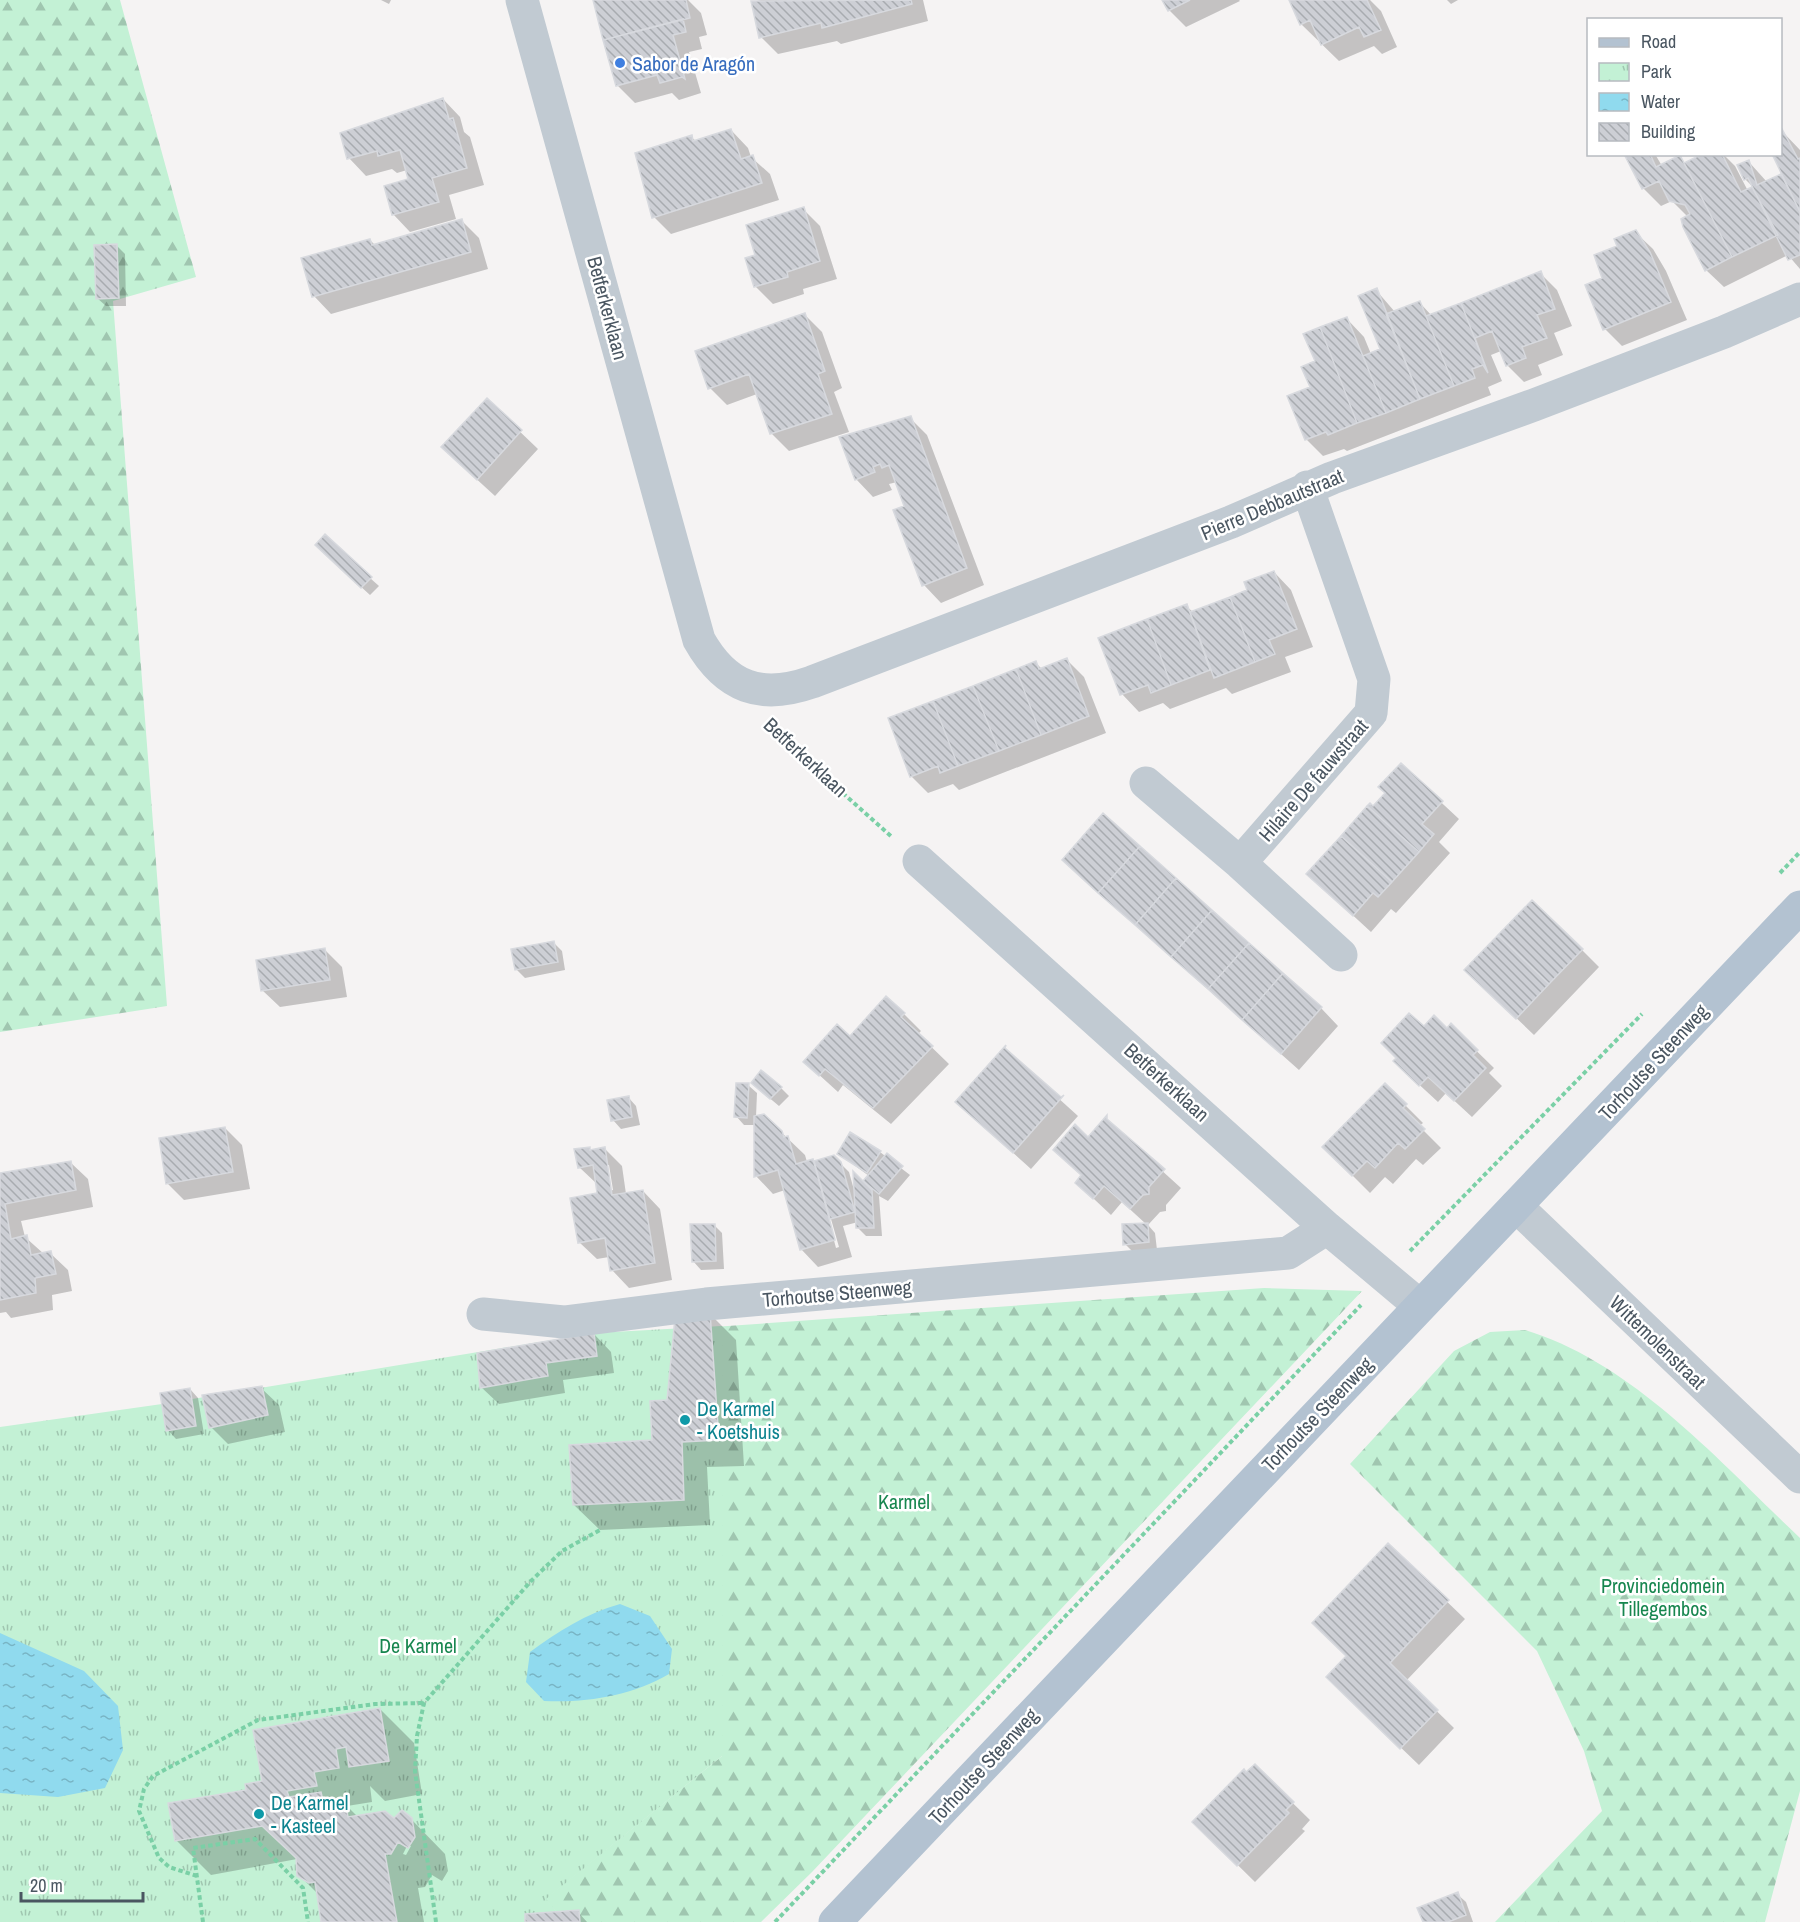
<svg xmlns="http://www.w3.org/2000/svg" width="1800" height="1922" font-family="'Archivo Narrow',sans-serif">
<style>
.forest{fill:url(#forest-firs)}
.park{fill:url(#park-tufts)}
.water{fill:url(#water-ripples)}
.shadow{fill:#0003;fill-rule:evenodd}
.building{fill:url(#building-back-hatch);stroke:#d7d9de;stroke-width:1.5}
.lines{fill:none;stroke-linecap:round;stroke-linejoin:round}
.path{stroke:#7ad0a6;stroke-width:4;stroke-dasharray:4.5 3;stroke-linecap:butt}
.minor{stroke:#c1cad2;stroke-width:33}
.major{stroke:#b3c2d1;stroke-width:33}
.shop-dot{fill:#3f7fe0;stroke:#fff;stroke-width:2}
.culture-dot{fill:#0f9aa8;stroke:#fff;stroke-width:2}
.labels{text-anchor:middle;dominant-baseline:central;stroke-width:5;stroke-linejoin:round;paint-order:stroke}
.shop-label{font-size:20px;fill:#366cbe;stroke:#fff;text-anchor:start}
.street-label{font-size:20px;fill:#4a5661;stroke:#fff}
.culture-label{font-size:20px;fill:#0d838f;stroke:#fff;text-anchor:start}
.park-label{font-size:20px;fill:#17864f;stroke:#fff}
</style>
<defs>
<pattern id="forest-firs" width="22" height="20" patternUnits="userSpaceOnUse" patternTransform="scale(1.5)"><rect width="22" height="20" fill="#c3f1d5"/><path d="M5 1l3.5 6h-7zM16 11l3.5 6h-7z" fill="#a0c6b0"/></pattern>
<pattern id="park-tufts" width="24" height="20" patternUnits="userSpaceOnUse" patternTransform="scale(1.5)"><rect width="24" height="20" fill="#c3f1d5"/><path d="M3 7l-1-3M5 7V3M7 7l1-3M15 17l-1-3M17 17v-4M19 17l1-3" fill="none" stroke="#a0c6b0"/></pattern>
<pattern id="water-ripples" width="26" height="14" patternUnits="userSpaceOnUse" patternTransform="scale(1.5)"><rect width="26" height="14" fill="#90daee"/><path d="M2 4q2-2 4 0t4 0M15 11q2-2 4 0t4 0" fill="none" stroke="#78b4c4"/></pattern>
<pattern id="building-back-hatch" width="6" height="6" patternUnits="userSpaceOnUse" patternTransform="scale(1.5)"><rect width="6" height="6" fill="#cdcfd5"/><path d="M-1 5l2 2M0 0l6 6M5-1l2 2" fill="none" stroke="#a8abb0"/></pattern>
</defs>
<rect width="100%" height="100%" fill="#f5f3f3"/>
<path class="forest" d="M0,0h120l76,277 -83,24 54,705 -167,26z
M1264,1288l98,3 -550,581 -51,50h-196l-20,-23 177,-143 -9,-429z
M1525,1330c107,32 195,132 275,208v253l-35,131h-270l107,-111 -18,-60 -47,-100 -187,-187 104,-113 36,-19z"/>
<path class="park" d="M722,1326v430l-176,143 19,23h-565v-495l162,-23 432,-71z"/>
<path class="water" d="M620,1604l30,12 22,33 -3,25c-37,22 -83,29 -125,27l-18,-19 4,-30c29,-21 55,-38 90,-48z
M0,1633l84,38 34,35 5,44 -18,38 -47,9 -58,-4z"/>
<path class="shadow" d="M381,0h10l-2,4z
M594,0h94l13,13 6,22 -8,2 3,12 -13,3 12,41 -22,7 -7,-7 -37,10 -18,-18z
M761,0h162l5,21 -87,23 -4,-3 -59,13 -17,-17 -8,-35z
M1164,0h75l1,1 -54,26 -17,-17z
M1291,0h79l11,11 16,36 -15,7 -8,-8 -35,15 -38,-37z
M1447,0h11l-7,4z
M443,99l17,18 4,15 6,5 14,48 -35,10 7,24 -46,13 -17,-18 17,-34 -3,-10 -10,3 -5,-4 -26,7 -17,-18z
M1780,129l20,21v119l-12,-14 -64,32 -18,-17 -18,-53 -16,-16 -11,5 -17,-17 -18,-35h29l7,12 17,-9 7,7 19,-10h18l12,12 13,25 6,-3 -9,-9 4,-17 18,20 16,-7z
M731,130l17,18 3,9 19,17 9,26 -108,34 -17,-17 37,-80 5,4z
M803,209l17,17 17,53 -34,10 1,5 -31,10 -18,-18 2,-30z
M462,221l17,17 9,31 -157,45 -17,-18 56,-56 5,5z
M1635,232l18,17 13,22 21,49 -65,26 -17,-17 -1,-50 15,-32z
M117,246l8,8 1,52h-20l-9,-8z
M1540,273l17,17 15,36 -18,7 9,22 -25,10 4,10 -18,7 -17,-17 -6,-14 -10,4 11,26 -14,6 3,8 -144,56 -3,-2 -21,7 -17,-17 11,-77 30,-43 17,18 7,17 11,-4 -6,-60 19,22 25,-9 12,13z
M805,315l17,17 20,56 -8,4 15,40 -60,19 -18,-18 -14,-39 -30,11 -17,-17z
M487,400l51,49 -43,47 -35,-32z
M910,418l17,17 57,150 -43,18 -17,-18 -29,-74 11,-4 -9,-25 -8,2 3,6 -19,7 -17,-18z
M325,554l45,24 9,8 -9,9z
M1274,572l17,18 22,57 -28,10 6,15 -59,22 -6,-6 -56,21 -7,-6 -24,9 -17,-18 64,-88 7,6 56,-21z
M1067,660l17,17 22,56 -147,57 -6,-6 -25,9 -17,-17 125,-113 6,6z
M1401,765l58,54 -20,23 11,11 -54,60 -5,-4 -20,23 -63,-58 78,-81z
M1081,877l240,131 17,18 -39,44z
M553,942l9,9 3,19 -40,8 -9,-9z
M324,949l18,18 5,30 -67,10 -18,-17z
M1582,950l17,17 -65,68 -50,-48z
M904,1014l17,17 -3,3 31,30 -58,60 -48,-39 -5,7 -33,-30z
M1451,1026l43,42 -5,5 13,13 -30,31 -26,-24 -8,9 -26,-24z
M1004,1049l74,67 -47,53 -74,-67z
M748,1085l9,8 -1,24 25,15 24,23 2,7 27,-5 15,15 5,18 15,-14 -30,-22 41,-2 30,23 -22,26 -9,-5 3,40h-16l-8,-8v-6l-15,4 9,31 -34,10 -17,-18 -16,-59 -12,4 -17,-18v-51h-12l-8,-9zM819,1173l9,35 -3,1 -9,-35zM827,1214l4,5 8,28 -3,1z
M1385,1085l38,38 -4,3 22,22 -18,17 -7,-6 -23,25 -8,-7 -15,16 -46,-46z
M781,1088l8,8 -10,10 -18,-15z
M628,1097l8,9 4,19 -19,4 -8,-9z
M1105,1119l76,69 -15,17v6l-6,1 -12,13 7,8 2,17 -24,2 -8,-8 21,-20 -24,-22 -11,13 -34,-32 5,-7 7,-37z
M225,1128l17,17 8,44 -66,11 -17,-17z
M605,1149l17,17 4,28 17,-3 17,18 12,71 -43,8 -17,-18 -3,-13 -12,2 -18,-17 20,-48 -2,-10 -18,-17 -3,-17zM606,1165h3l4,25 -3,1z
M70,1162l18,17 5,28 -72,14 4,16 19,17 6,-1 18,17 4,21 -20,4 1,15 -42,8 -5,-6 -6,1v-138z
M714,1225l8,8 2,36 -23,1 -8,-9z
M710,1314l26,26 8,126 -37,1 3,58 -110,5 -26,-25 80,-63 15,-41z
M594,1334l17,18 3,21 -51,7 2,13 -66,11 -18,-17z
M261,1388l18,17 6,27 -57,12 -17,-17z
M190,1389l8,9 6,36 -28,5 -8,-9z
M1388,1545l77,74 -59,62 48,47 -35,37 -74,-71 3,-38z
M380,1709l34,34 8,51 -37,7 -15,-15 2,16 -25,4 11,11 53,2 34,35 3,17 -6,10 -10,-6 -7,12 -7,1 6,34h-101l-4,-27 -20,-20 -2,-16 -86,16 -34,-34 71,-50zM407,1846h4l-5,9 -3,-1z
M1255,1766l55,54 -8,9 3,2 -50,51 -61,-60z
M1457,1894l9,8 7,20h-48z
M578,1912l9,10h-60z"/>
<path class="building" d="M593,0h93l4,18 -87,22z
M911,0l1,4 -90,24 -1,-5 -62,15 -8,-37z
M1162,0h28l-22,11z
M1289,0h78l14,30 -17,7 -5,-10 -38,18 -11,-25 -10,5z
M683,19l3,13 -13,3 12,44 -3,-2 -22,6 -3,-8 -41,11 -13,-46z
M443,98l6,21 4,-1 14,50 -35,10 7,24 -47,13 -8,-29 24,-7 -8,-29 -22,6 -1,-5 -30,8 -7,-26z
M1781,127l17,32 2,-1v54l-28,-58h8z
M731,129l10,30 12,-4 9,28 -110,35 -17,-65 57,-18 1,6z
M1624,154h26l6,13 24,-12 52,102 -27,14 -22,-44 -2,-8 9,-5 -5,-9 -16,-4 -10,-20 -17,8z
M1702,154h20l19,38 11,-5 26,48 -46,22 -48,-94z
M1749,160l8,25 24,-11 19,38v43l-12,5 -40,-82 -4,2 -7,-15z
M804,207l16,54 -33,11 1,5 -34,10 -9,-29 10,-3 -9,-30z
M462,219l9,33 -159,45 -11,-39 69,-19 2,6z
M1636,230l14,22 21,50 -68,28 -18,-45 17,-7 -8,-23 23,-9 -3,-7z
M117,244l2,54 -23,1 -2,-54z
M1541,271l14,38 -18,6 10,23 -25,9 4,11 -20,8 -14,-35 -17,7 13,35 -27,-70z
M1377,288l43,111 -34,14 -23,-57 17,-7 -22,-53z
M1420,301l34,85 -34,13 -34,-85z
M1461,303l27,70 -5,-8 -11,4 3,9 -21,8 -28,-70z
M805,313l20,58 -7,3 14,40 -62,20 -21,-60 -41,15 -13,-38z
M1347,317l39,96 -29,10 -37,-96z
M1320,327l37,96 -29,12 -2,-3 -21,8 -18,-44 23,-9 -9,-20 14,-6 -12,-27z
M487,398l35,32 -45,50 -36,-33z
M911,416l56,152 -45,18 -29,-76 11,-4 -15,-41 -7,3 -2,-4 -7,3 2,5 -20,8 -16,-43z
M325,534l47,43 -11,11 -46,-43z
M1274,571l23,58 -28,11 6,14 -20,8 -25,-65 17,-7 -3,-8z
M1230,597l25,65 -41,16 -24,-66z
M1187,604l23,66 -39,15 -24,-66z
M1147,619l24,66 -20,8 -3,-8 -28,10 -22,-57z
M1067,658l22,58 -48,19 -25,-66 20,-8 3,8z
M1016,669l25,66 -42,16 -26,-65z
M973,686l26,65 -41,15 -25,-65z
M933,701l25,65 -18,7 -2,-7 -28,11 -22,-59z
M1401,763l42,38 -21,23 12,10 -15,18 -52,-46 3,-3 3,3 12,-13 -7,-6z
M1367,806l52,46 -27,30 -51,-46z
M1103,813l37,33 -42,47 -36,-33z
M1341,836l51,46 -14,15 -5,-4 -20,23 -47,-42z
M1140,846l36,32 -41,47 -37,-32z
M1176,878l36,32 -41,47 -36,-32z
M1532,900l51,49 -34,35 -51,-49z
M1212,910l37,33 -41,46 -37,-32z
M1498,935l51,49 -33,35 -52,-49z
M554,941l4,21 -43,8 -4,-21z
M1249,943l34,30 -41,47 -34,-31z
M325,948l5,32 -69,11 -5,-31z
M1283,973l39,34 -41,47 -39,-34z
M886,996l19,17 -4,4 32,29 -60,62 -48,-39 -6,7 -16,-14 34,-38 13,12z
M1409,1013l15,13 10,-11 13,13 4,-5 27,27 -5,5 13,13 -32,33 -26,-24 -9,9 -26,-25 3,-3 -15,-15z
M1006,1045l-1,3 56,49 3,-2 -51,58 -58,-51z
M761,1070l21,17 -12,12 -19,-16z
M736,1083h13l-2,35 -13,-1z
M1385,1083l22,21 -4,4 22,21 -20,20 -7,-6 -23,25 -8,-7 -15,15 -30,-29z
M629,1096l3,21 -21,4 -4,-21z
M764,1114l18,17 2,6 4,-1 8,28 17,-5 22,81 -35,10 -22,-80 -24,7v-61z
M1107,1115v4l58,50 -16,18v7l-6,1 -13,14 -26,-23 -11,13 -18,-16 6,-8 -28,-25 22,-26 13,13z
M225,1127l8,45 -67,12 -7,-46z
M850,1132l31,19 -14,22 -30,-19z
M590,1147v3l15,-3 7,48 31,-5 12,73 -45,8 -5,-33 -27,5 -8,-45 27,-5 -4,-28 -15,3 -4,-19z
M887,1153l16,13 -24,28 -16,-13z
M834,1155l7,7 14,50 -25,7 -16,-58z
M71,1161l5,29 -71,14 6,35 16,-4 4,20 20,-4 5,23 -21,4 1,15 -36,7v-127z
M853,1171l19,19 2,38h-18z
M1148,1223l1,19 -26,3 -1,-21z
M690,1224h25l1,37 -24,1z
M710,1312l9,128 -37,2 2,58 -111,5 -4,-60 83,-5 -2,-39 17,-1 8,-82z
M594,1333l3,23 -51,7 2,13 -68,12 -3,-35z
M262,1386l6,29 -59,13 -7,-33z
M190,1388l6,38 -30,5 -6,-38z
M1388,1543l61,57 -59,63 48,47 -38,39 -74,-72 20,-21 -34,-33z
M380,1708l9,53 -40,6 -3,-20 -10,2 3,19 -25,4 3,14 -30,5 2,6 32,-5 3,13 21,-4 3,16 37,-6 9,7 8,-8 10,8 3,19 -7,11 -10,-6 -7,12h-6l12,68h-76l-6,-40 -6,1 -12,-7 -1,-18 -34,-32 -87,15 -7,-38 78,-13 -1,-6 17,-3 -9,-51z
M1255,1764l39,38 -8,8 3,3 -52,53 -45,-44 52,-53 2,3z
M1458,1892l8,23 -18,7h-25l-6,-14z
M579,1910l1,12h-55v-8z"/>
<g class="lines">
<path class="path" d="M770,728l122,109
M1780,873l20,-21
M1410,1251l232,-237
M197,1876l-28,-9 -10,-9 -20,-47 5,-22 9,-13 105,-56 117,-16 49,-1
M203,1922l-10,-74 62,-9 48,49 5,34
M436,1922l-21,-151 2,-35 7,-33 107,-122 31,-30 38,-21
M775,1922l586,-617"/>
<path class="minor" d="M522,0l177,640c27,48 62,60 113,42l419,-160 101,-44 202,-73 190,-73 76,-33
M1146,783l94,80 101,92
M919,861l408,367 93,78
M1240,863l131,-150 3,-34 -67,-192
M1516,1206l284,271
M483,1314l81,8 142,-18 582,-51 39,-25"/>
<path class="major" d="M835,1922l965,-1015"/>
</g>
<circle class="shop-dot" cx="620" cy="63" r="6"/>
<g class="culture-dot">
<circle cx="685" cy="1420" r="6"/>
<circle cx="259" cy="1814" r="6"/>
</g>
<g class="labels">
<g class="shop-label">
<text x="632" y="63">Sabor de Aragón</text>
</g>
<g class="street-label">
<text transform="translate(608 308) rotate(75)">Betferkerklaan</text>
<text transform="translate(1272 504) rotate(-23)">Pierre Debbautstraat</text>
<text transform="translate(806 757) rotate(43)">Betferkerklaan</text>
<text transform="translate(1313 780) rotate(-49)">Hilaire De fauwstraat</text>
<text transform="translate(1653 1062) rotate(-47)">Torhoutse Steenweg</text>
<text transform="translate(1167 1082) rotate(42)">Betferkerklaan</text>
<text transform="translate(837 1293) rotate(-5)">Torhoutse Steenweg</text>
<text transform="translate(1658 1342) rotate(44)">Wittemolenstraat</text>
<text transform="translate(1317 1414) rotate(-46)">Torhoutse Steenweg</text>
<text transform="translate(983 1766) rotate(-47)">Torhoutse Steenweg</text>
</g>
<g class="culture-label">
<text x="697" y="1408">De Karmel<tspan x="697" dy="23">- Koetshuis</tspan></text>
<text x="271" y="1802">De Karmel<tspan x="271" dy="23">- Kasteel</tspan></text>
</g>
<g class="park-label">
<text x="904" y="1501">Karmel</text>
<text x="1663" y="1585">Provinciedomein<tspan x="1663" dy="23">Tillegembos</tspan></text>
<text x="418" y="1645">De Karmel</text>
</g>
</g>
<rect x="1587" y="18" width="195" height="138" fill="#ffffff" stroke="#b7bbc0" stroke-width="1.5"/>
<rect x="1599" y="38" width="30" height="9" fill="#b3c2d1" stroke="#b7bbc0" stroke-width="1.5"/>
<text x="1641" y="48" font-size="18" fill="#4a5661">Road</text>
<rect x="1599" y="63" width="30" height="18" fill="url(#park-tufts)" stroke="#b7bbc0" stroke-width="1.5"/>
<text x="1641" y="78" font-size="18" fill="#4a5661">Park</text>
<rect x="1599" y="93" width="30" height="18" fill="url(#water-ripples)" stroke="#b7bbc0" stroke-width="1.5"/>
<text x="1641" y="108" font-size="18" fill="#4a5661">Water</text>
<rect x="1599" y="123" width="30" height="18" fill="url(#building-back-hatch)" stroke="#b7bbc0" stroke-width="1.5"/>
<text x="1641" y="138" font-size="18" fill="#4a5661">Building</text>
<path d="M21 1892v9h122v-9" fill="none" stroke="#4a5661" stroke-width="3"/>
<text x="30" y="1892" font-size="18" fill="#4a5661" stroke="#ffffff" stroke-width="4.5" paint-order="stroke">20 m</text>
</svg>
